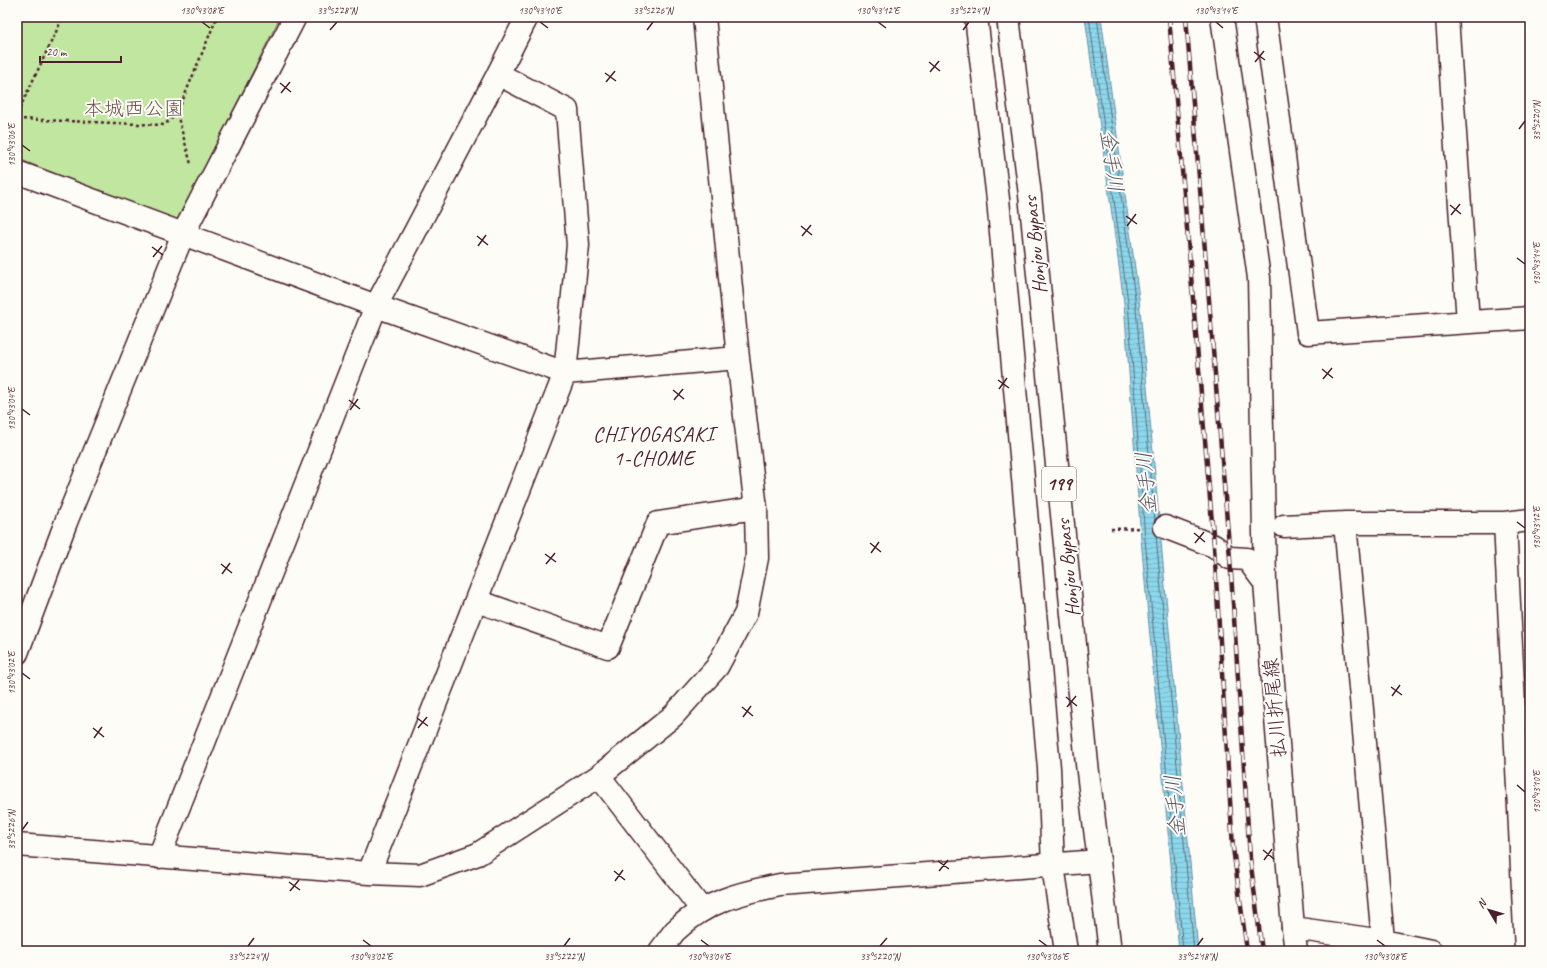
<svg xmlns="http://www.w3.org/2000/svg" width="1547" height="968" font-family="Caveat,'Klee One',sans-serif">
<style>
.green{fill:#c1e6a0;stroke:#868266}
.water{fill:url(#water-rules);stroke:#718d9f}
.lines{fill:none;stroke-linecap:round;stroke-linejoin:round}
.shore{stroke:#646978;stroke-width:1}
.street-casing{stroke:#4a1f2b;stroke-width:25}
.secondary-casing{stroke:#4a1f2b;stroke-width:25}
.highway-casing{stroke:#4a1f2b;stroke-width:25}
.path{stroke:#4a1f2b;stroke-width:2.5;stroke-dasharray:3 3;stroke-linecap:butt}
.street{stroke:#fdfcf7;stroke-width:22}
.secondary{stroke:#fdfcf7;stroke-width:22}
.highway{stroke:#fdfcf7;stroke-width:22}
.rail-casing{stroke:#4a1f2b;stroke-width:4.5}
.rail{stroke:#fdfcf7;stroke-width:3;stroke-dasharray:9;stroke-linecap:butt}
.ticks{fill:none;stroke:#4a1f2b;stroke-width:1.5}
.labels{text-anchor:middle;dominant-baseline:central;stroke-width:4;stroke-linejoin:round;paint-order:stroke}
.shield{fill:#fdfcf7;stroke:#806168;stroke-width:1}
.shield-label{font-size:19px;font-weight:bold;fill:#4a1f2b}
.park-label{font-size:20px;fill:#685148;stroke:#fdfcf7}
.street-label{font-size:20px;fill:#4a1f2b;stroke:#fdfcf7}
.water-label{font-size:21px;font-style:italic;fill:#5e5665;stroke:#fdfcf7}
.neighbourhood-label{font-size:21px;letter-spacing:1px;fill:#4a1f2b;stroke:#fdfcf7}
.neatline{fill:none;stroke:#4a1f2b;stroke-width:1.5}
.ticks-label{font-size:10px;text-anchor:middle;fill:#4a1f2b}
</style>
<defs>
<pattern id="water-rules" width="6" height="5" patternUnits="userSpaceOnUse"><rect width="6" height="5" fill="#8bd7ec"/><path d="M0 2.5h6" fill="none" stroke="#79b8cb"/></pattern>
</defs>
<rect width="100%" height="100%" fill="#fdfcf7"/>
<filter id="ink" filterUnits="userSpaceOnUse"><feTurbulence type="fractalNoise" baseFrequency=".025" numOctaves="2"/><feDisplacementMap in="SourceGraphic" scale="8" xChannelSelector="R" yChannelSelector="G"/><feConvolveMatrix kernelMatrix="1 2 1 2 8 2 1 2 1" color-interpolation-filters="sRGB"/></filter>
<g filter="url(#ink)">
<path class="green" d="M17,17h263l-99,199 -6,7 -158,-65z"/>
<path class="water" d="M1085,17h16l38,281 59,653h-19l-38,-412 -17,-236z"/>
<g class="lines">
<path class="shore" d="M1089,17l39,285 17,237 38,412
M1097,17l38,281 20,223
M1156,535l38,416"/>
<g class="street-casing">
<path id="street" d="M1222,17l37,261 6,305
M1265,17l43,316 222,-15
M1447,17l21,305
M498,74l29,-57
M17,172l359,134 189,67 173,-15
M1345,523l39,428
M1505,523l21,428
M1284,526l61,-3h160l25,-3
M477,601l131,46 50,-124 98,-15
M17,653l49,-131 117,-288 112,-217
M599,776l103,134
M17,845l352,28 51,2 58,-21 121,-78 74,-60 44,-49 29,-54 11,-55 -1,-50 -18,-150 -34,-341
M159,857l217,-551 122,-232 69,36 11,135 -13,128 -196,500
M1293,928l90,13 48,10"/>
</g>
<g class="secondary-casing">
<path id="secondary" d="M1165,527l49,19 16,12 17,1 18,24 28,345 3,23
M660,951c5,-6 10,-14 15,-20 31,-30 65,-38 105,-46l319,-24"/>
</g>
<g class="highway-casing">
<path id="highway" d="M976,17l22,182 51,569 4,98 13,85
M1008,17l22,178 57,569 23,187"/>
</g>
<path class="path" d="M17,114l46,-97
M177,114l14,50
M17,119l147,6 13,-11 40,-97
M1111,529l30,-1"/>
<use href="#street" class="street"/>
<use href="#secondary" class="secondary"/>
<use href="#highway" class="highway"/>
<g class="rail-casing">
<path id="rail" d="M1169,17l45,529 19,302 14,103
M1186,17l44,541 20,300 12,93"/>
</g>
<use href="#rail" class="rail"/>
</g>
</g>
<path class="ticks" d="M202,22l8,6M540,22l8,6M878,22l8,6M1216,22l7,6M330,30l7,-8M647,30l6,-8M963,30l6,-8M1254,52l11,8M929,62l11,9M1255,62l9,-11M930,72l9,-11M605,73l11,8M606,82l9,-11M280,83l11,9M281,93l9,-11M1519,129l6,-8M22,145l8,6M1450,205l11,9M1451,215l9,-11M1126,216l11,8M801,226l11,9M1127,226l9,-12M477,236l11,9M802,236l9,-11M478,246l8,-11M152,247l11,8M153,257l9,-11M1517,258l8,6M1322,369l11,9M1323,379l9,-11M998,380l11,8M999,389l8,-11M673,390l11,9M349,400l11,9M674,400l9,-11M22,409l8,6M350,410l8,-11M1517,522l8,6M1194,533l11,9M870,543l11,9M1195,543l9,-11M871,553l8,-11M545,554l11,8M221,564l11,9M546,564l9,-11M222,574l8,-11M22,673l8,6M1391,687l11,8M1392,696l8,-11M1066,697l11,9M742,707l11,9M1067,707l9,-11M743,717l8,-11M417,718l11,8M93,728l11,9M418,728l9,-11M94,738l8,-11M1517,785l8,7M22,830l6,-8M1263,850l11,9M1264,860l8,-11M938,861l11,8M614,871l11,9M939,871l9,-11M615,881l8,-11M289,882l11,8M290,891l9,-11M363,940l8,6M701,940l8,6M1039,940l8,6M1377,940l8,6M248,946l6,-8M564,946l6,-8M880,946l7,-8M1197,946l6,-8"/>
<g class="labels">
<rect class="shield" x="1042" y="467" width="34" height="34" rx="3"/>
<g class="shield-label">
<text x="1059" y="484">199</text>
</g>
<g class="park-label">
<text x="134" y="108">本城西公園</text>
</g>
<g class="street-label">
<text transform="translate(1035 245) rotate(-96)">Honjou Bypass</text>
<text transform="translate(1068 568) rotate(-96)">Honjou Bypass</text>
<text transform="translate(1275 708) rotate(-95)">払川折尾線</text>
</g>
<g class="water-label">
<text transform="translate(1112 161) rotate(82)">金手川</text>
<text transform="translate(1146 483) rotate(-95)">金手川</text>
<text transform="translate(1175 806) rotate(-95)">金手川</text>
</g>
<g class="neighbourhood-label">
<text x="654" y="434">CHIYOGASAKI<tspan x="654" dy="24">1-CHOME</tspan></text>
</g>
</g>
<rect width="1547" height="968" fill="none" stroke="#fdfcf7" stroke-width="44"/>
<g transform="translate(1489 910) rotate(308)" stroke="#fdfcf7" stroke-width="3" paint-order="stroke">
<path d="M0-3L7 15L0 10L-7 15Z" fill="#4a1f2b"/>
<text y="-6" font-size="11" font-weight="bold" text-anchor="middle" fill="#4a1f2b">N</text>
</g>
<path d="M40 56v6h81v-6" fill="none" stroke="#4a1f2b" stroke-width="2"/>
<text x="46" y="56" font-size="12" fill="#4a1f2b" stroke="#fdfcf7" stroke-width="3" paint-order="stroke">20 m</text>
<rect x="22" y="22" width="1503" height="924" class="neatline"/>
<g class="ticks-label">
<text x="202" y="14">130°43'08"E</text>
<text x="337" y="14">33°52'28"N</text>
<text x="540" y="14">130°43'10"E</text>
<text x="653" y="14">33°52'26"N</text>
<text x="878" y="14">130°43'12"E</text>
<text x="969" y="14">33°52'24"N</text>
<text x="1216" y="14">130°43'14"E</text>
<text transform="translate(1536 121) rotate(-90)" y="4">33°52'20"N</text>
<text transform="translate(11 145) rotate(-90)" y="4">130°43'06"E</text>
<text transform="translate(1536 264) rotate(-90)" y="4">130°43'14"E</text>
<text transform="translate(11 409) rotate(-90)" y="4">130°43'04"E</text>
<text transform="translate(1536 528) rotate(-90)" y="4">130°43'12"E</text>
<text transform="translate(11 673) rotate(-90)" y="4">130°43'02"E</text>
<text transform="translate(1536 792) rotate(-90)" y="4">130°43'10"E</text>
<text transform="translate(11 830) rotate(-90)" y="4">33°52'26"N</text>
<text x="248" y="960">33°52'24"N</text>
<text x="371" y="960">130°43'02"E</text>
<text x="564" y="960">33°52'22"N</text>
<text x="709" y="960">130°43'04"E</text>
<text x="880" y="960">33°52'20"N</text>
<text x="1047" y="960">130°43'06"E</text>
<text x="1197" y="960">33°52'18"N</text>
<text x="1385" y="960">130°43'08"E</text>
</g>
</svg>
